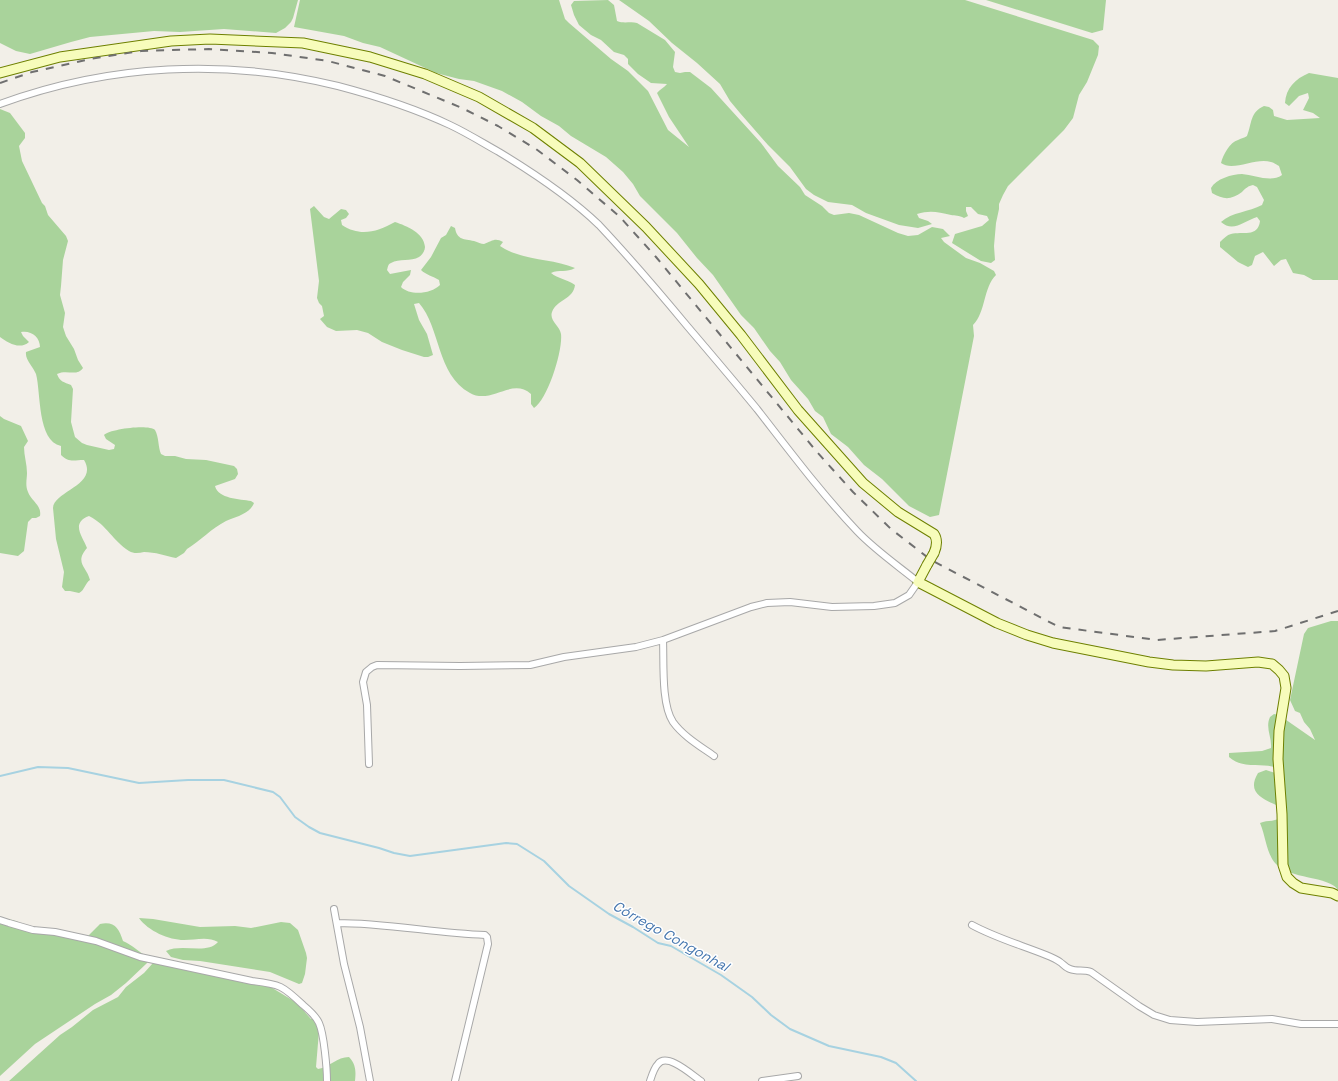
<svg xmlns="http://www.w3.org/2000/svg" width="1338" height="1081" font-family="'Space Grotesk',sans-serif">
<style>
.forest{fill:#a9d39b}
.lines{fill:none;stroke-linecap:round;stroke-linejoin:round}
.stream{stroke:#a7d2e1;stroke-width:2}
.street-casing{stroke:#a8a8a8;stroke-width:8}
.secondary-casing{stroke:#6e8000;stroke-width:11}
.street{stroke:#fff;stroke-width:6}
.secondary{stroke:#f7fcbb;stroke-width:9}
.rail{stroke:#6f6f6f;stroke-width:2;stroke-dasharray:8 8;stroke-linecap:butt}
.secondary-bridge-casing{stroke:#6e8000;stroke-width:11;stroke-linecap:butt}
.secondary-bridge{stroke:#f7fcbb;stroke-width:9}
.labels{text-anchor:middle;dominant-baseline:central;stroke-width:3;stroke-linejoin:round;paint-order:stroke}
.water-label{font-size:14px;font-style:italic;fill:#4576ae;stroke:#fff}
</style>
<rect width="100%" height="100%" fill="#f2efe8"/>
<path class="forest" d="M0,0h298l-5,18 -2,4 -6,6 -9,5 -52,-4 -44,3 -26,-1 -64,6 -19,5 -41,12 -14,-3 -16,-8z
M300,0h259l6,19 4,4 42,36 17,12 20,20 20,39 21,17 -20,-30 -12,-24c3,-4 7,-5 10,-9l-16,-1 -13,-9 -10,-10v-5l-4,-4 -10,-3 -13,-12 -10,-5 -12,-10 -5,-10 -3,-10 3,-4 34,-1 6,5 3,16c7,3 14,0 20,2l28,17 10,12 -2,15 2,5 5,1 5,-1h5l21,16 50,55 17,23 22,21 5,8 17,11 7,7 5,2 15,-2 10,2 39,18 10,3 10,-1 14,-8 11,2 7,7 -9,2 3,4 22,16 14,5 14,8 2,4c-13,13 -10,37 -23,50l1,11 -35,179 -9,2 -21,-11 -27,-27 -18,-14 -16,-18 -17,-13 -8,-17 -8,-6 -7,-12 -17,-19 -11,-18 -10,-11 -16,-23 -13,-13 -28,-40 -16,-17 -20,-25 -37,-37 -7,-12 -10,-12 -17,-15 -35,-21 -12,-10 -18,-10 -19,-14 -20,-11 -28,-10 -15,-2 -23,-6 -56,-26 -17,-4 -19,-7 -50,-9z
M619,0h346l128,40 6,6 -1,9 -11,27 -8,13 -6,23 -9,12 -56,56 -5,9 -4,9v5l-3,14 -2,23 1,14 -4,3 -10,-2 -29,-18 3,-9 27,-8 7,-6 -2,-4 -9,-2 -7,-7h-5v4l2,5 -4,2c-5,-3 -9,-2 -13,-3 -13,-3 -21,-5 -34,-1l2,4 9,3 4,3 -14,4 -19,-3 -33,-12 -14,-8 -24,-3 -14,-7 -8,-6 -16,-22 -22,-22 -28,-32 -10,-12 -10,-17 -23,-21 -25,-20 -23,-22z
M986,0h120l-3,30 -11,3z
M1309,73l29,5v202h-25l-9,-5 -11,-2 -7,-14 -5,1 -7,6 -11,-14 -8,4 -3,9 -4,2 -10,-5 -18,-15v-5c4,-4 7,-7 11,-8 11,-3 27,4 29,-13l-3,-4c-13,4 -24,16 -36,5 11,-10 28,-10 41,-17l2,-5 -7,-13 -4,-2c-5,1 -7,3 -11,7 -11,8 -18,8 -30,1l-1,-5c5,-9 21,-14 31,-14 13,1 29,9 40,1l-3,-9c-2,-1 -6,-4 -8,-4 -15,-5 -38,10 -50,1 2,-8 9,-21 17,-23 4,-2 6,-2 9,-4 5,-13 3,-24 17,-30l5,1 4,3 1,6 13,4 33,-2 -7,-5 -10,-3 6,-12 -1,-5 -9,3 -10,10 -4,-3c1,-15 10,-24 24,-30z
M0,109l10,4 15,20v5l-6,8 3,15 20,42 3,3 3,9 18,21 2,5 -5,19 -2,26 -1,9 5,18 -2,14 3,9 8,13 4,11 5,8c-6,9 -16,1 -26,6 3,8 7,8 14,11l2,4 -2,33 4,15 7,6 5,2 22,5 5,-1 1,-4 -9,-6 -2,-4c6,-6 45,-11 51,-5 4,7 3,17 6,24l4,2h10l11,3 20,1 28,6 3,3 1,5 -3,5 -20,7c3,13 25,13 36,15l3,2c-4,11 -19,14 -28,18 -14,7 -26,20 -39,28l-3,4 -8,5c-10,-2 -21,-6 -32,-6 -5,1 -10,2 -15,-1 -16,-10 -22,-26 -40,-35 -19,7 -6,21 -2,32 -13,15 0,19 3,32 -5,3 -5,10 -11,13l-9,-2h-5l-3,-4 2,-15 -8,-33 -3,-31c1,-17 46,-23 31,-48 -10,0 -15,3 -23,-5v-9c-24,-5 -20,-54 -25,-72 -3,-8 -11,-14 -10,-22l14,-5c0,-10 -9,-17 -19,-15l2,4 6,6c-9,8 -21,1 -29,-5z
M314,206l10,11 5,2 12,-10 5,1 3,4 -3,4 -5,2 1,5c18,12 35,7 53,-3 12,4 29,11 30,25 0,4 -3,8 -6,10 -8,5 -20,1 -28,6 -3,1 -3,4 -4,7l3,4 21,-4 -1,5 -7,7 -2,5c9,9 30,7 39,-2l-1,-5c-6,-4 -13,-5 -18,-10l10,-13 10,-19 5,-3 5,-9 4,2c2,12 9,11 19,13 4,1 7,3 10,3 8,-3 11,-7 19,-2l-3,4c22,15 51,12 75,22 -8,5 -16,1 -24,5 7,6 16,6 24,12 -2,15 -18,14 -23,27 -3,9 8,14 9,22 2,16 -13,65 -27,74l-3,-4v-10c-19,-17 -40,11 -61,-1 -34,-19 -29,-65 -51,-90l-5,1 5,16 8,14 6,21 -5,2h-4l-22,-7 -20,-8 -14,-9 -11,-3 -21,1 -9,-4 -7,-8 4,-3 -2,-10 -3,-3 -2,-5 2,-17 -9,-72z
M0,416l4,3 17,7 7,15 -4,6c0,9 3,17 3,26 0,6 -2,12 1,19 3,9 14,13 12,24l-4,2h-4l-4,4 -4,29 -6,5 -18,-3z
M1331,621h7v269c-8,-14 -50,-11 -62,-26 -10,-11 -10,-27 -16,-41 6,-3 12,-1 18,-4v-13c-15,-7 -32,-13 -20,-33l8,-3 9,3 2,-4c-10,-8 -33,2 -48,-12v-4l33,-2 9,-3c1,-11 -6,-20 -1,-31l4,-3 5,1 36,25 -5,-11 -6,-7 -4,-9 -5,-2 -5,-11 14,-66 4,-6z
M0,917l16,4 13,6 58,10 13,-13c15,-3 19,5 23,17 10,4 16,12 26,16v4l-3,3 -20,19 -15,12 -16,9 -60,40 -35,32z
M139,918l14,1 47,8 35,-1 16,2 30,-6 9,1 8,7 8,23 1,5 -2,16 -3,9 -3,1 -29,-12 -70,-11 -17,-1 -12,-3 -5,-6c16,-8 41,4 52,-9 -10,-6 -23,-2 -34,-2 -15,0 -36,-9 -45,-22z
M153,963c8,1 46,11 50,10l66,13 28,17 14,16h6l2,12 -3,36 2,2c12,-2 19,-12 31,-12 7,7 7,15 6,24h-346l51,-46 12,-8 21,-17 25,-13 8,-10 18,-14z"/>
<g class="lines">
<path class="stream" d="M0,776l38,-9 30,1 71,15 49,-3h36l49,12 7,5 15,20 14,10 11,6 59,15 15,5 16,3 96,-13 11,1 27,17 25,25 40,28 24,13 25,16 13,3 50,29 31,22 19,18 19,14 39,17 52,11 15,6 20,18"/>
<g class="street-casing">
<path id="street" d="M0,104c109,-40 226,-46 338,-18 38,10 76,22 112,39 17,8 33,18 49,27 33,20 72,46 100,73 31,33 60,67 89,102 23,27 46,54 69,82 32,41 64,84 100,122 18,19 40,34 61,51l-9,13 -14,8 -21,3 -42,1 -42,-5 -23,1 -16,4 -88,33c1,21 -2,64 10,82 10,14 27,24 41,34
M369,764l-2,-59 -4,-23 3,-10 6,-5 5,-2 83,1 70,-1 34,-8 72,-10 27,-7
M334,909l10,55 16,63 10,54
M0,920l9,3 24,7 22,2 41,9 44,16 112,24c28,3 31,5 51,24 6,5 13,11 16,18 5,11 8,46 8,58
M337,923c49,0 98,10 148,12l2,2 1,7 -33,137
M972,925c24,13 49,20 74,30 5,2 10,4 14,7 3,2 6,6 10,7 7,3 14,0 21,3l48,34 15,9 16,5 27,2 75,-3 29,5h37
M650,1081c2,-6 4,-13 8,-17 9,-12 34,11 43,17
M762,1081l36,-5"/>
</g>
<g class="secondary-casing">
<path id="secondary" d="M0,73l60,-16 111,-16 39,-2 93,4 67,14 55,17 54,23 54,31 47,35 66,64 53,57 42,51 57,75 65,73 35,29 36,22c4,6 3,12 0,19
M927,565l-9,17 79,41 30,12 26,8 96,19 24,3 33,1 52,-4 14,2 7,6 5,6 2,12 -7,43 -1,28 4,55 1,51 4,12 6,6 8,5 31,5 6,3"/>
</g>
<use href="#street" class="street"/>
<use href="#secondary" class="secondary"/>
<path class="rail" d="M0,83l32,-11 58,-13 51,-8 68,-2 63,4 56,8 57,15 77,32 36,18 38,23 41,31 43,37 36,40 161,195 36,40 38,37 40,31 128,67 98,13 118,-9 63,-20"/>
<g class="secondary-bridge-casing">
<path id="secondary-bridge" d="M927,565l7,-12"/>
</g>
<use href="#secondary-bridge" class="secondary-bridge"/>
</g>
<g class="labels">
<g class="water-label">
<text transform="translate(671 936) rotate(29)">Córrego Congonhal</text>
</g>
</g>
</svg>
